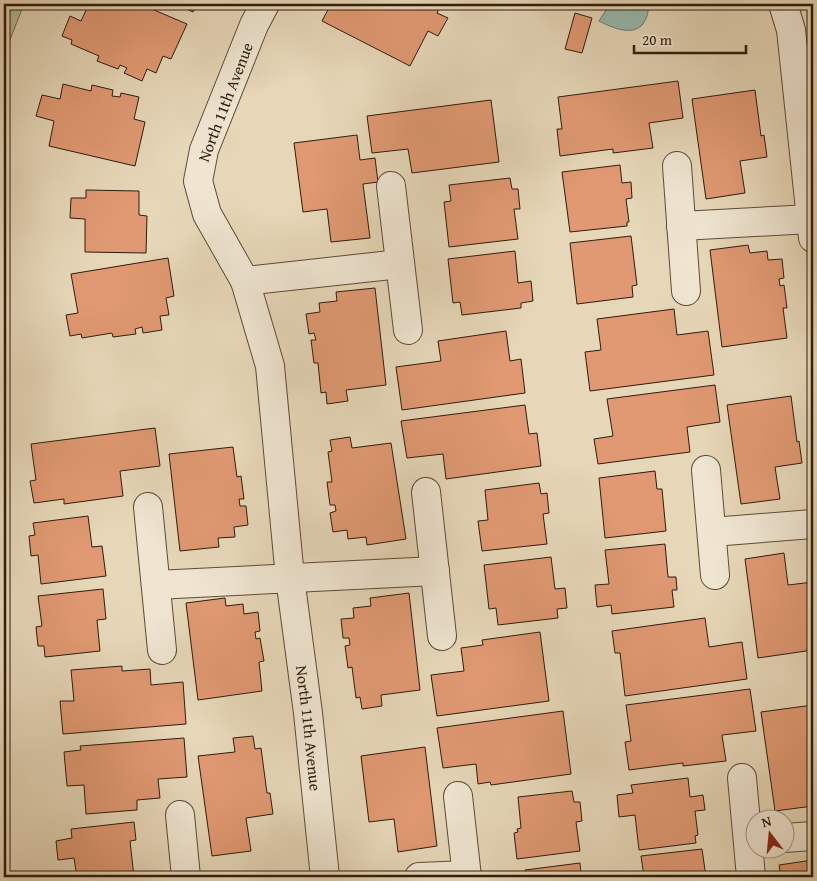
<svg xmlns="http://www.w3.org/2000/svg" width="817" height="881" font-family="'Gentium Book Plus',serif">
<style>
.green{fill:#b6be8e;stroke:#726d4d}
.water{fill:#96baaf;stroke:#6d7b6e}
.building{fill:#e09972;stroke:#2f1c0c}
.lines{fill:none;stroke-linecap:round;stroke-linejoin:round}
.minor-casing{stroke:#5d4b37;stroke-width:30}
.minor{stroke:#efe5d1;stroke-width:28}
.labels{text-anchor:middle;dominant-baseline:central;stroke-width:4;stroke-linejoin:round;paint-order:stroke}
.street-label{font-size:16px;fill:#2f1c0c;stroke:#efe5d1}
</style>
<rect width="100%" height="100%" fill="#e6d7b8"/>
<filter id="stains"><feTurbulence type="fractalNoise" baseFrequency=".004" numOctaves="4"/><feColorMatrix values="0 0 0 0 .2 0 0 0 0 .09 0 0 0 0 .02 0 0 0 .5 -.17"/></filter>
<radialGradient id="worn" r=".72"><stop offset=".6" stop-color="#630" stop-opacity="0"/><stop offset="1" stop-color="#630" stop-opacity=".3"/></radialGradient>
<path class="green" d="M4,4h20l-20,51z"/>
<path class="water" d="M610,4h39c-2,35 -27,29 -50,17z"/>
<path class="building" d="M89,4h51l47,20 -16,35 -8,-3 -7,17 -9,-4 -5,12 -18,-8 3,-5 -7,-3 -2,4 -21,-8 2,-5 -28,-12 1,-4 -10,-4 8,-20 11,5z
M176,4h20l-3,8z
M331,4h98l10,5 -2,4 11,5 -10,18 -10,-5 -18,35 -88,-45z
M575,13l17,5 -10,35 -17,-4z
M678,81l5,37 -34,5 4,25 -40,5v-4l-53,7 -3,-27h5l-4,-32z
M63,84l28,7 1,-6 21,5 -1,6 8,1 1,-4 18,4 -5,22 11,3 -10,44 -86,-20 5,-25 -18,-5 6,-21 18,4z
M755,90l6,46 3,-1 3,22 -27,4 5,32 -39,6 -14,-100z
M491,100l8,62 -87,11 -4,-24 -36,4 -5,-37z
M357,135l3,25 15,-2 3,24 -15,2 7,54 -39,4 -4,-33 -24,3 -9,-69z
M620,165l2,18 9,-1 1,16 -6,1 3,23h-2v4l-57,6 -8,-60z
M510,178l2,11h6l2,20h-6l4,30 -69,8 -5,-45 7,-1 -2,-16z
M86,190l53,1v24l8,1 -1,37 -61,-1v-33l-15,-1 1,-20h15z
M631,236l6,49 -5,1 1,11 -56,7 -7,-61z
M748,245l2,8 17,-2 1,9 14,-1 2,19 -5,1 1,7 4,-1 3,23h-4l4,30 -65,9 -12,-97z
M515,251l3,32 13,-2 2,20 -12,2v5l-59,7 -2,-13 -7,1 -5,-44z
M168,258l6,38 -8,2 3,17 -9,1 2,14 -19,3 -1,-6 -7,2 1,5 -23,3 -1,-4 -30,5 -1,-4 -11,2 -4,-21 12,-2 -7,-39z
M375,288l11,97 -40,5 2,11 -21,3 -1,-12 -5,1 -3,-30h-4l-3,-23h5l-2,-7 -5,1 -3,-20 14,-2 -1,-9 18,-2 -1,-9z
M674,309l3,26 31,-4 6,44 -124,16 -5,-39 16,-2 -4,-31z
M506,331l4,30 11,-2 4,34 -123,17 -6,-43 45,-6 -3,-20z
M715,385l5,37 -33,5 3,25 -92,12 -4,-25 19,-3 -6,-37z
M791,396l6,46 2,-1 3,22 -27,4 5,32 -39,5 -14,-99z
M525,405l4,29 8,-1 4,33 -95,13 -3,-25 -36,4 -6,-37z
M155,428l5,38 -40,5 3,25 -59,8v-5l-30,4 -4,-22 6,-1 -5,-36z
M350,437l2,11 39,-5 15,96 -39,6 -1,-8 -18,2 -1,-9 -14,2 -3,-19 6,-2 -1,-6h-5l-3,-23h5l-4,-30 4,-1 -2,-11z
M233,447l4,30 4,-1 3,23h-5l1,7h6l2,19 -14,2 1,10 -17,1 1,9 -39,4 -11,-97z
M655,471l2,18h5l4,42 -61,7 -6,-60z
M539,483l2,11 6,-1 2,20 -6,1 4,30 -65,7 -4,-30 10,-1 -3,-30z
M88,516l4,31 10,-1 4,30 -65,8 -3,-29 -7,1 -2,-20 6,-1 -2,-12z
M665,544l3,33h8l1,13h-5l2,17 -62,7 -1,-9 -14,2 -2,-22 14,-1 -4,-34z
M784,553l4,32 25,-3v68l-55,8 -13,-99z
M551,557l4,32 10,-1 2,20 -10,1 1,9 -60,7 -2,-17 -7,1 -5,-44z
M103,589l3,30 -9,1 3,31 -55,6 -1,-11h-6l-2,-19 6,-1 -4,-30z
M409,593l11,97 -39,5 1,11 -20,3 -2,-12 -4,1 -4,-31 -4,1 -3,-22 5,-1 -1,-7h-6l-2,-19 13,-1 -1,-10 18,-2 -1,-8z
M225,598l1,8 17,-2 1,10 14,-2 2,19 -5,1 1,7 4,-1 4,23 -5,1 3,29 -64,9 -12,-97z
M705,618l4,29 33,-5 5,37 -122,17 -5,-43h-5l-3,-22z
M540,632l9,69 -112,15 -6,-41 33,-4 -3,-23 22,-3 -1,-5z
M122,666v5l28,-2 1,16 32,-3 3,42 -123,10 -3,-33h14l-3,-31z
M750,689l6,42 -34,4 4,26 -43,5v-3l-54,7 -4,-28 6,-1 -5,-36z
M813,705v68h-4l4,33 -38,5 -14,-99z
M563,711l8,63 -80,11 -1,-3 -12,2 -2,-20 -33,4 -6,-40z
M253,736l2,13 6,-1 6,45h3l3,21 -27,4 5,33 -39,5 -14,-100 37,-4 -2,-14z
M184,738l3,39 -29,2 2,19 -23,2v10l-51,4 -2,-29 -17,1 -3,-34 17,-2 -1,-4z
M425,747l12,99 -39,6 -4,-33 -25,3 -8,-66z
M688,778l2,19 13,-2 2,15 -10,1 3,24 -3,1 1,7 -57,7 -4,-35 -16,2 -2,-22 16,-2 -2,-8z
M572,791l2,11h6l2,19 -6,1 4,29 -63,8 -3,-26 4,-1 -1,-3 4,-1 -3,-31z
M134,822l2,18 -6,1 4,36h-57l-3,-19 -16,2 -2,-19 16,-3 -1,-9z
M702,849l4,28h-62l-3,-21z
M813,860v17h-32l-2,-12z
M580,863l1,11 6,-1 1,4h-62l-1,-7z"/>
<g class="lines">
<g class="minor-casing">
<g id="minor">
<path id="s1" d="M265,4l-11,21 -50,125 -6,31 9,33 38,67 25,85 20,212 18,135 17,164"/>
<path d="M783,4l8,26 22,208"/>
<path d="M677,166l9,125"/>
<path d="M391,186l17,144"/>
<path d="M681,226l130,-7"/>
<path d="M245,281l155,-17"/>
<path d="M706,470l9,105"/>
<path d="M426,492l16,144"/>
<path d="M148,507l14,143"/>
<path d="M712,532l101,-8"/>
<path d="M156,585l279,-14"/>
<path d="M742,778l9,99"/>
<path d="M458,796l9,81"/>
<path d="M180,815l6,62"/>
<path d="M784,838l29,-2"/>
<path d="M419,877l48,-2"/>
</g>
</g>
<use href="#minor" class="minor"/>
</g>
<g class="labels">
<g class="street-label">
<text transform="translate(225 102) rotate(-69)">North 11th Avenue</text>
<text stroke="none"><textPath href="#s1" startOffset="754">North 11th Avenue</textPath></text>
</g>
</g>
<rect width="817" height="881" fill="none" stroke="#e6d7b8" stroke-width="20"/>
<rect x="5" y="5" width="807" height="871" fill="none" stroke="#2f1c0c" stroke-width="2.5"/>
<rect x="10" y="10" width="797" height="861" fill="none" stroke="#2f1c0c"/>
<g transform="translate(770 834) rotate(344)"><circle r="24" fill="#efe5d1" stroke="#a29582"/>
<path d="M0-4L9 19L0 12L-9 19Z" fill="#8f2418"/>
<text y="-8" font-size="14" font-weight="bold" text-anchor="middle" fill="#2f1c0c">N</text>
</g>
<path d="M634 45v8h112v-8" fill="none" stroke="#2f1c0c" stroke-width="2.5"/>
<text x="642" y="45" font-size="15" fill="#2f1c0c" stroke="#efe5d1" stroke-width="4" paint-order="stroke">20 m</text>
<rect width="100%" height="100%" filter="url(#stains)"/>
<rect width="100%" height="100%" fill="url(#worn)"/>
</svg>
